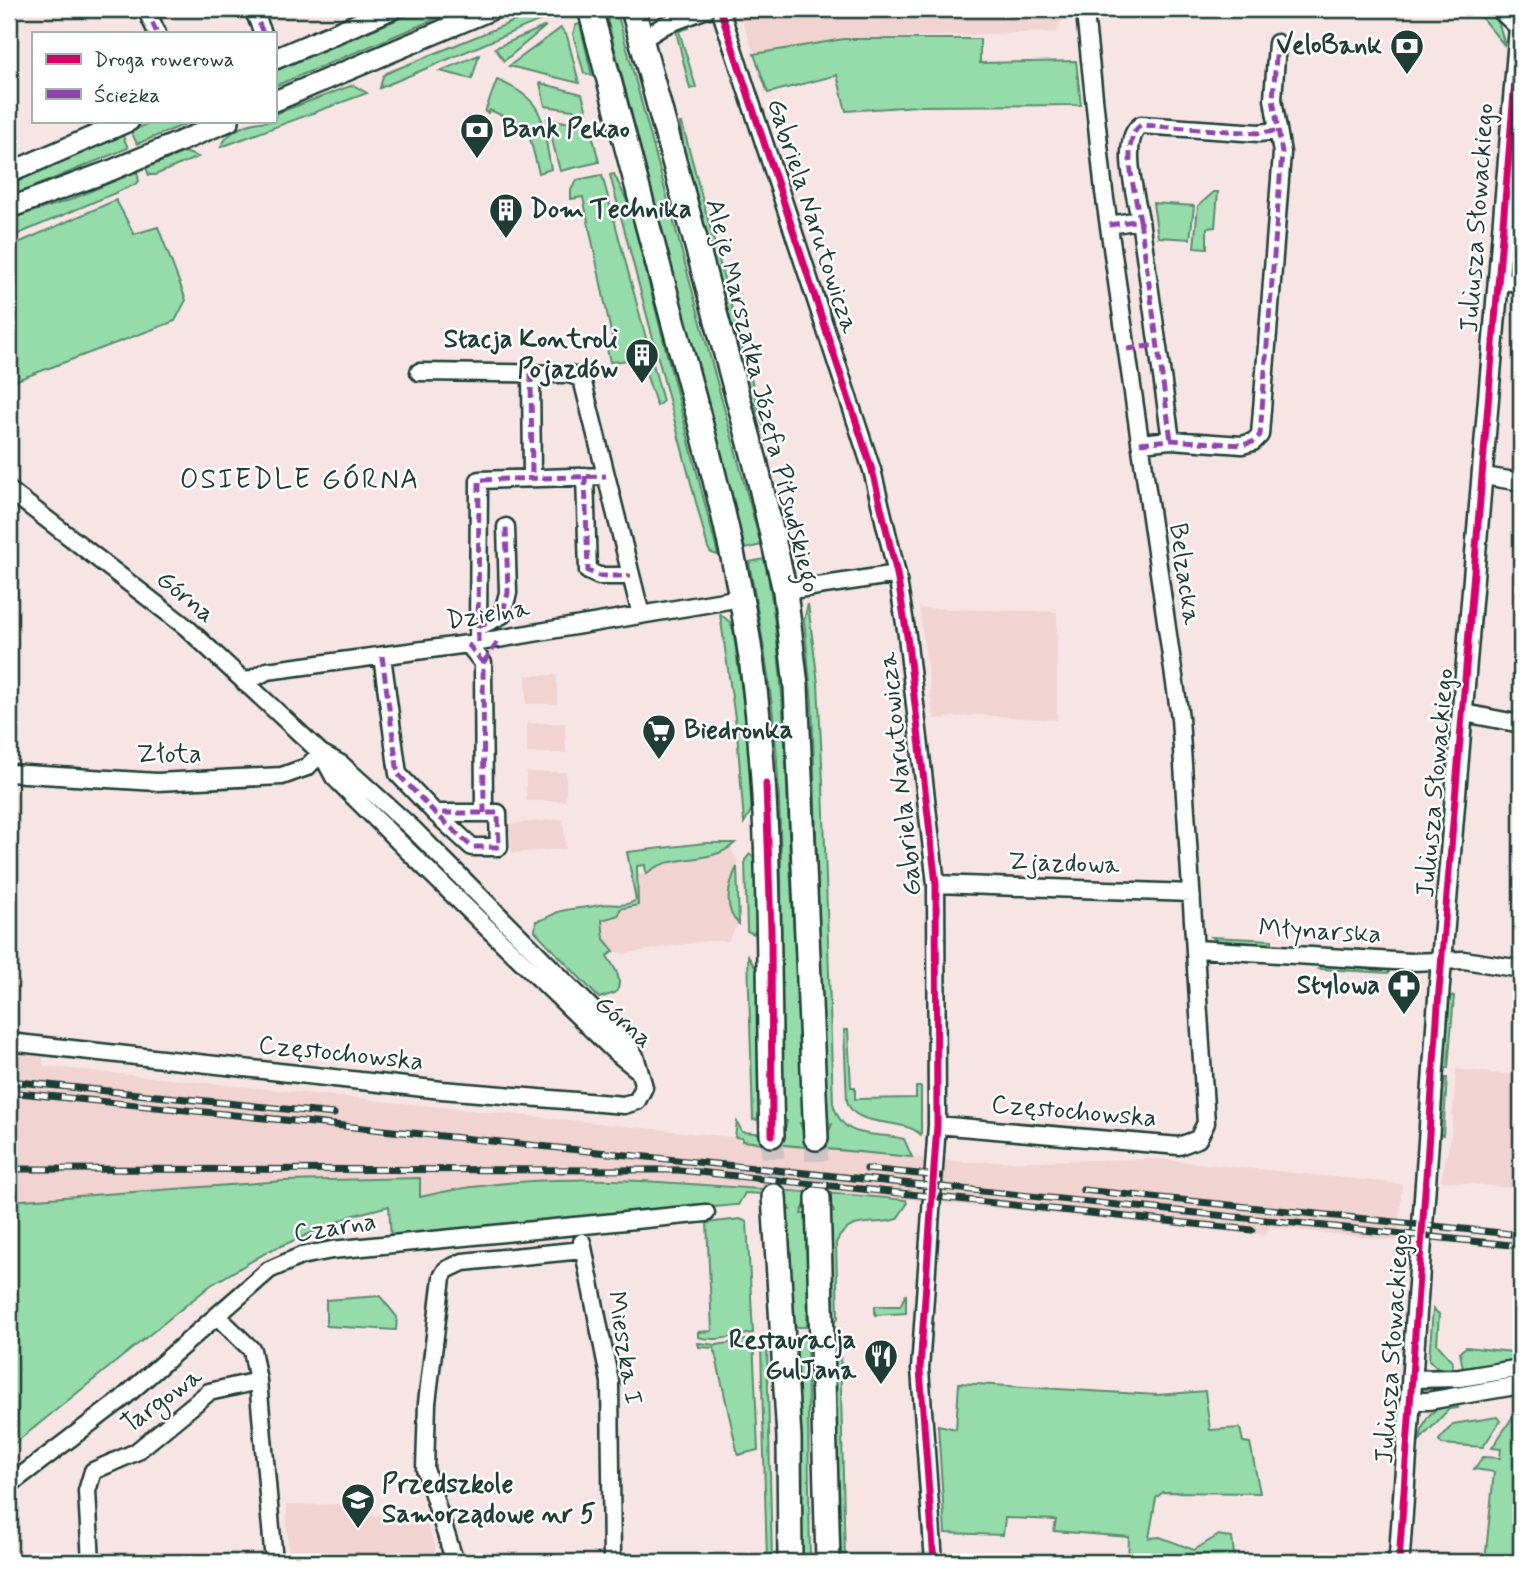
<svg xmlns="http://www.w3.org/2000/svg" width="1530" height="1571" font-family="Mynerve,sans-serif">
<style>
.built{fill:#f1d3d2}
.green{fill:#95dcaa;stroke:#5a8c6f;stroke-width:2}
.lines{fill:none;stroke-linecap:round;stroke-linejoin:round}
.secondary-tunnel{stroke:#ccc3c2;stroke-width:23;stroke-dasharray:23 11;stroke-linecap:butt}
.minor-casing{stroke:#1f3d34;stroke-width:21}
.tertiary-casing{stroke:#1f3d34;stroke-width:24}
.secondary-casing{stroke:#1f3d34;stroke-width:28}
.minor{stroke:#fff;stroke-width:16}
.tertiary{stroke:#fff;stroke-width:19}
.secondary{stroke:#fff;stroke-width:23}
.rail-casing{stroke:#1f3d34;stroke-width:7}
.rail{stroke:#fff;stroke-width:4.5;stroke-dasharray:13;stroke-linecap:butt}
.quiet{stroke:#8e44ad;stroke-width:5;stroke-dasharray:10 5;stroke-linecap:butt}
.cycleway-casing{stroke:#fff;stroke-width:11}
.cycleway{stroke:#d6006c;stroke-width:7}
.labels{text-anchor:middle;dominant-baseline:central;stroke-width:5;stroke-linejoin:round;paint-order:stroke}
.poi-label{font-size:26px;font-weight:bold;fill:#1f3d34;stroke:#fff;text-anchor:end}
.street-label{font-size:26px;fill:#1f3d34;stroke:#fff}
.neighbourhood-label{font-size:28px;letter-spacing:2px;fill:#1f3d34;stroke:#fff}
</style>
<rect width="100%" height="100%" fill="#f7e5e5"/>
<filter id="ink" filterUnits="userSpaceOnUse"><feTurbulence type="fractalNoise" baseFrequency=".0143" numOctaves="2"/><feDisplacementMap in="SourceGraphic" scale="14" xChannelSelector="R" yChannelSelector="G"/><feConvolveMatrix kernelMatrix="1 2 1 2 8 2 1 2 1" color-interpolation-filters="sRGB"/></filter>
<g filter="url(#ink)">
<path class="built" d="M738,9h328l-9,23 -212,7 -91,15z
M919,608l138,4v108l-80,-5 -43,4z
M526,675h31v29h-31z
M527,723h38l1,30h-39z
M526,772h40v29h-40z
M563,819l3,30 -54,4 -3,-29z
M730,847l9,17 -9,15 8,45 -10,17h-22l-83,13 -9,-3 -10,-12 -3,-19 18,-5v-6l18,-4 -1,-30 10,-2 17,-11 46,-5z
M9,1048l34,3v15l699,72 1,3 222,21 194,-3 243,25 -4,57 -129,-14 -3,8 -423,-42 -172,-12 -116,-1 -114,12 -87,23 -85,36 -58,34 -202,163z
M1456,1069l65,7v113l-80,-8 10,-45z
M358,1504l5,12 59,-2 13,30v18h-146l-3,-57z"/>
<path class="green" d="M422,9h37l-184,77v-15z
M544,9l11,1 -7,7 -168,71 3,-12 4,-3z
M1474,9l16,1 9,14 6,22z
M617,12l144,533 -16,4 -139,-534z
M580,24l12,52 -8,-3 -11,-39 3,-9z
M686,24l3,4 -10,3 17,56 -6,2 -15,-62z
M546,26l-42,35 -9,-13z
M561,28l6,8 12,47 -70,-17z
M844,39h136v24l96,-2 5,44 -163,1 -72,5 -9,-36 -69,18 -14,-39z
M479,55l-7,24 -32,-8z
M497,80c51,21 44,40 54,89l-12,4 -12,-46 -37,-17 -2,3 -3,-1z
M540,83l42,11 5,18 -42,-6z
M353,85l14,8 -146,54c8,-20 33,-26 54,-26v-7z
M547,119l43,7 9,36 -39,9z
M155,121h38l-56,23 -6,-13z
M680,123h2l82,304 -13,-30 -65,-232z
M122,134l6,14 -119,49v-13z
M185,152l13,5 -43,18h-6l-3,-7z
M137,171l2,10 -5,4 -125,53v-19l61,-19z
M614,174l15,31 89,350 -7,-2 -3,-5 -98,-373z
M602,175l61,226 -6,5 -16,-47 -31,3 -3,-13 7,-2 -31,-150 -12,2v-9l6,-10z
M1214,192h4l-3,35 -8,1v20l-13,-1 4,-41z
M116,200l18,34 24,-7 28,73 -11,21 -166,62v-136z
M1153,203l41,3 -4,33 -32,-2z
M765,559c20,107 21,215 26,324 4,80 11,160 16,240h-7l6,15h20l6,-14 -7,-1 -13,-420 -8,-83 4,-16 10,79 5,100 10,320c10,39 39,28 71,36l8,18 -170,-16v-3l-7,-1 2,-15 5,10 41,3 4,-14 -7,-2c0,-124 5,-248 -4,-372 -5,-63 -16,-124 -27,-185z
M720,614l10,8 3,7 14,100 6,78 -9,16 -7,-91z
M336,767l61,54 219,221 -226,-216z
M705,843h30c-26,24 -63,8 -89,31l-1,-9 -8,1 1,39 -18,4 -1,6 -17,5 2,19 10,12 -7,5c7,10 18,26 8,37l-16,5 -64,-67 1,-10c11,-1 15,-7 25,-10 12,-3 26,-3 38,-6 13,-3 24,4 37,-5l-9,-48z
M750,854l5,4 2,69 -3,7 -7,-3 -2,-71z
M737,867l2,57c-16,-14 -11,-39 -2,-57z
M1212,937l60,3v4l-54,-3z
M748,956l9,14 2,16 2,133 -8,1z
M1322,966l67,4v3l-70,-4z
M1450,996h4l-6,72h-4z
M844,1030h4l3,57h4v12l61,-1v-11h5v48c-19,-19 -66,-5 -74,-34z
M1443,1078h4l-4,57 -5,-1z
M420,1178v19c100,-25 210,-18 312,-10 58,4 116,7 174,13l1,4 -10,15c-24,8 -49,-4 -61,24l2,75 -7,8 -3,-112 6,-2 -6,-14 -21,1 -6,15h8l-2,113h-15l-8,-117h6l-7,-15 -38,-2 -7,12h-3l-344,33 -2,-32 -35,9 -85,36 -58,34 -202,163v-247l275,-20z
M740,1219l7,3 6,111c-18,3 -37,9 -55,4v-5l14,-1 -5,-108z
M906,1294v19l-31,2v-9h25z
M380,1296l17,21 -1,13 -70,-4v-26z
M1433,1309l6,5 -2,30 15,17v8l-15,-1 -8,-8z
M831,1336h8l1,9 5,217h-8z
M793,1337h14l3,225h-8z
M753,1339l5,111 -20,5 -24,-107 -15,-1 -1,-4 19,2z
M767,1342l5,220h-5l-6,-215z
M1466,1347l55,6v6l-58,10 -3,-17z
M959,1383l198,12 48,-4 5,39 30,-2 3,14 7,1 10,50 -97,-1 -7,6 -7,40 11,-1 34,13 25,-15 13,3 3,24h-112l5,-1 1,-24 -75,-6 2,-11 -51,-2 -2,17 -58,-2 -7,-108 18,4z
M1457,1404l1,4 -9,1 -29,31c4,-25 12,-33 37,-36z
M1521,1414v148h-36l9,-90 -20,-3 9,-12 17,1 1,-9 -9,-1 22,-33z
M1497,1417l3,4 -17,26 -41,-3 -3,-4 14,-16z"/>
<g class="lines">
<path class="secondary-tunnel" d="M772,1135l2,61
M816,1138l2,60"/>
<g class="minor-casing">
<path id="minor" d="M146,9l11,24
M253,9l10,24
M720,9l152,461 25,104 10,62 29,248 1,241 -17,244 14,193
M641,40l24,-15 42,-16
M1140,220l31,220
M1109,225l31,-5c-4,-23 -21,-81 1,-95l118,8 18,-2
M1500,281l21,2
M419,372l151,2 12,5 59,236
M531,373l1,103
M1140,443l31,-3 71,5 11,-3 7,-7 22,-282 -9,-54 4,-56
M585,476l3,95 11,5h32
M1484,476l37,6
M9,490l177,137 135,126 20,11 72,65 212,213 10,14 9,31 -7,14 -13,4 -182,-15 -433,-48
M785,591l112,-17
M478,627l24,-12 6,-22 -2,-66
M478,642l1,-162 127,-4
M468,644l15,19 1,150
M382,656l16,118 37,39h63l1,34h-27l-37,-34
M245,683l22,-12 201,-27 273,-46
M1464,713l57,11
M321,753l13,24 71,71 208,202 25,20
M9,773l148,9 125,-6 25,-9 14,-14
M936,884l255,9
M1196,949l215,13 53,-2 57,9
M937,1125l242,21 19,-7 8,-16 -26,-405 -76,-526 -18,-170
M582,1242l28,140 2,180
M217,1316l35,34 6,31
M1413,1379l47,-1 61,-10
M1411,1401h17l93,-16
M9,1485l113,-86 147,-129 32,-14 31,-6 374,-37
M91,1562l-4,-71 6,-20 43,-19 73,-60 49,-11 16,181
M455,1562l-30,-93 2,-66 15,-126 4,-7 17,-8 120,-12"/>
</g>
<g class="tertiary-casing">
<path id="tertiary" d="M1501,9l18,17
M275,59l117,-50
M275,101l218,-92
M9,173l120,-52
M9,208l103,-38 117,-49
M1399,1562l40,-571 82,-982"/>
</g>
<g class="secondary-casing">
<path id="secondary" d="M590,9c30,111 59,223 89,334 28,104 57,208 72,315 22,159 16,317 21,477
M633,9l123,456 29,126 11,95 20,452
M774,1196l15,241 1,125
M818,1198l10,364"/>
</g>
<use href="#minor" class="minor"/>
<use href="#tertiary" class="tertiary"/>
<use href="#secondary" class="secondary"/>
<g class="rail-casing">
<path id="rail" d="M9,1081l325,33
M9,1092l1512,154
M9,1169l670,1 573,60
M867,1169l73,7
M1083,1190l438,45"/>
</g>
<use href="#rail" class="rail"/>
<path class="quiet" d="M146,9l11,24
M253,9l10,24
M1140,220l31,220
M1109,225l31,-5c-4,-23 -21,-81 1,-95l118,8 18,-2
M1127,349l30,-4
M531,373l1,103
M1140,443l31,-3 71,5 11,-3 7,-7 22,-282 -9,-54 4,-56
M585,476l3,95 11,5h32
M478,627l24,-12 6,-22 -2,-66
M478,642l1,-162 127,-4
M468,644l15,19 1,150
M382,656l16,118 37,39h63l1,34h-27l-37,-34
M483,663l17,-24"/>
<g class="cycleway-casing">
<path id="cycleway" d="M720,9l152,461 25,104 10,62 29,248 1,241 -17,244 14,193
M766,784l5,147 1,204
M1399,1562l40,-571 82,-982"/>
</g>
<use href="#cycleway" class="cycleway"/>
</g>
</g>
<defs>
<g id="bank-pin" transform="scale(1.75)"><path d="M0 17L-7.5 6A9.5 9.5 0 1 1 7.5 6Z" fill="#1f3d34" stroke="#fff"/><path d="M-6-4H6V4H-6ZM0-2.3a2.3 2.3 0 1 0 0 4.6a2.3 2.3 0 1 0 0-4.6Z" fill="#fff"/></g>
<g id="building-pin" transform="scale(1.75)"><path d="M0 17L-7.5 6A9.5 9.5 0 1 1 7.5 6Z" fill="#1f3d34" stroke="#fff"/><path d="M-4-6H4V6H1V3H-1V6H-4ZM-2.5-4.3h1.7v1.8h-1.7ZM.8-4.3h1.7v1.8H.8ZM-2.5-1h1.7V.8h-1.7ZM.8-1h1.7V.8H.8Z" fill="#fff"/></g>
<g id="supermarket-pin" transform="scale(1.75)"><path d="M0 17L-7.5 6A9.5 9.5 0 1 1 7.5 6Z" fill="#1f3d34" stroke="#fff"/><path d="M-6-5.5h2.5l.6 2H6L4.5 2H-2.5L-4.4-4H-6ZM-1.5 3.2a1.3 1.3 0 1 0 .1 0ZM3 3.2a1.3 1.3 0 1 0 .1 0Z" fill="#fff"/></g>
<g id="pharmacy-pin" transform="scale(1.75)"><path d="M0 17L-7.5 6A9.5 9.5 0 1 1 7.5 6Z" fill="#1f3d34" stroke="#fff"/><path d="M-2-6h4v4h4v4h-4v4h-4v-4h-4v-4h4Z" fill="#fff"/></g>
<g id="restaurant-pin" transform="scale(1.75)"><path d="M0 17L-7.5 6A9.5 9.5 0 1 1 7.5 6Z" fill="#1f3d34" stroke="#fff"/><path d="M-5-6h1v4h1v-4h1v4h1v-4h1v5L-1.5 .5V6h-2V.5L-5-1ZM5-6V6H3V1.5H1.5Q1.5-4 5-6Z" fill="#fff"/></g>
<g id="school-pin" transform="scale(1.75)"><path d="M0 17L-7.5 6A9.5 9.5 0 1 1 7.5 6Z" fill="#1f3d34" stroke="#fff"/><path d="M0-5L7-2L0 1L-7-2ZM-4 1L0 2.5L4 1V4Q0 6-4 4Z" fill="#fff"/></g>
</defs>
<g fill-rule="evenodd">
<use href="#bank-pin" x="1407" y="46"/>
<use href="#bank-pin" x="477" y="130"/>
<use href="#building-pin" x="506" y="210"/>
<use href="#building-pin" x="642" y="355"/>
<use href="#supermarket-pin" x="659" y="731"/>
<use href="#pharmacy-pin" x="1404" y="986"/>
<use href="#restaurant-pin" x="881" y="1356"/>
<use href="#school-pin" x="358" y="1500"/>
</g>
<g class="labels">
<g class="poi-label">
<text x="1382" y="46">VeloBank</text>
<text x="502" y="130" text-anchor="start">Bank Pekao</text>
<text x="530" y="210" text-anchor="start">Dom Technika</text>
<text x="618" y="340">Stacja Kontroli<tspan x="618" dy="30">Pojazdów</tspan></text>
<text x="684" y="731" text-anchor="start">Biedronka</text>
<text x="1380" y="986">Stylowa</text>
<text x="856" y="1341">Restauracja<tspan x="856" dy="30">GulJana</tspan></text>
<text x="382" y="1485" text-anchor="start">Przedszkole<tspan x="382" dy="30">Samorządowe nr 5</tspan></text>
</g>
<g class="street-label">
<text transform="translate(812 216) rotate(72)">Gabriela Narutowicza</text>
<text transform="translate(1478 218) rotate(-86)">Juliusza Słowackiego</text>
<text transform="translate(762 396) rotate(76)">Aleje Marszałka Józefa Piłsudskiego</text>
<text transform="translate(1184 574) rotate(82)">Belzacka</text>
<text transform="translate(185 597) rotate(39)">Górna</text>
<text transform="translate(488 615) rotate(-9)">Dzielna</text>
<text x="169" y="755">Złota</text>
<text transform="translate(901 774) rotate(-96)">Gabriela Narutowicza</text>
<text transform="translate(1436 783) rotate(-85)">Juliusza Słowackiego</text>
<text transform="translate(1064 864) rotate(2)">Zjazdowa</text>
<text transform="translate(1320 932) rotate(3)">Młynarska</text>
<text transform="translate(623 1022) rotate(40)">Górna</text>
<text transform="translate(341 1054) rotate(6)">Częstochowska</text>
<text transform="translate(1074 1112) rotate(5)">Częstochowska</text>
<text transform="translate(335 1228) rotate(-9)">Czarna</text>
<text transform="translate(624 1348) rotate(81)">Mieszka I</text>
<text transform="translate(1393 1349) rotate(-86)">Juliusza Słowackiego</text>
<text transform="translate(162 1401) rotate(-36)">Targowa</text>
</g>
<g class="neighbourhood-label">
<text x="300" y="480">OSIEDLE GÓRNA</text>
</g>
</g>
<rect width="1530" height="1571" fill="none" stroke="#fff" stroke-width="35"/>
<rect x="18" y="18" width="1495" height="1536" fill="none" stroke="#1f3d34" stroke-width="2.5" filter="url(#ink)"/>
<rect x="32" y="32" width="245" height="91" fill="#ffffff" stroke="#a5b1ae" stroke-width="2"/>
<rect x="46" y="54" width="35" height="10" fill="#d6006c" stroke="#a5b1ae" stroke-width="2"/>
<text x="94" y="66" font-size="21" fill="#1f3d34">Droga rowerowa</text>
<rect x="46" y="89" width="35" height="10" fill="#8e44ad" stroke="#a5b1ae" stroke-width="2"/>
<text x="94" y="102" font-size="21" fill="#1f3d34">Ścieżka</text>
</svg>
